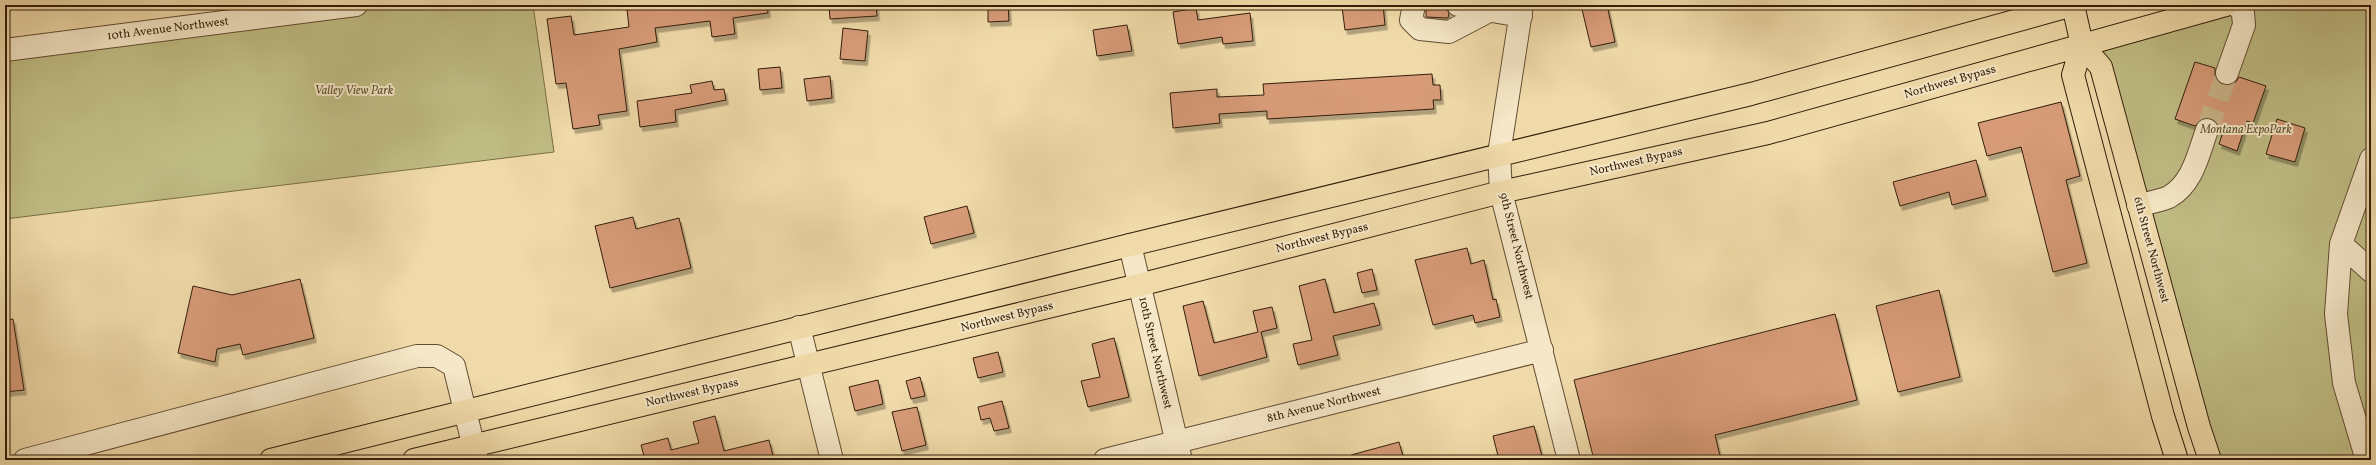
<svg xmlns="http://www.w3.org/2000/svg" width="2376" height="465" font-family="Vollkorn,serif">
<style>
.green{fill:#c0bd84;stroke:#7a6e46}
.building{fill:#d79b78;stroke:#331e09;filter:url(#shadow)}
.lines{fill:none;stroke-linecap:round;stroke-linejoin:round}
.minor-tunnel{stroke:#cab489;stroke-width:22;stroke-dasharray:22 11;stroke-linecap:butt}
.minor-casing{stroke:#624d31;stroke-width:24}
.major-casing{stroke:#331e09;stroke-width:24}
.minor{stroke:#f5e7c7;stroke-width:22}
.major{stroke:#f0daa9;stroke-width:22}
.labels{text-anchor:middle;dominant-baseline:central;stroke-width:4;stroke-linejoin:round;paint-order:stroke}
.street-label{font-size:12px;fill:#331e09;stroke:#f5e7c7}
.park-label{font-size:12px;font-style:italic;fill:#5d4e2e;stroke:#f5e7c7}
</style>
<defs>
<filter id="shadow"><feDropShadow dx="2.5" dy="4.5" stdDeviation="0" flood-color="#0004"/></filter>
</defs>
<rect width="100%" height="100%" fill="#f0daa9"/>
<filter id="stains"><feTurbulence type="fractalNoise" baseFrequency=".005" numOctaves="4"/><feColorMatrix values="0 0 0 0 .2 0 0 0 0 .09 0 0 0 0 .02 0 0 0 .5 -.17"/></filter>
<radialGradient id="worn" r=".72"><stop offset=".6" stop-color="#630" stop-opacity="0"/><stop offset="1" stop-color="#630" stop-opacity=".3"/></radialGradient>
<path class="green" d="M355,5h178l21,147 -549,67v-169z
M2226,5h145v455h-161l-109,-393 -19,-22z"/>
<path class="building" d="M659,5h108l1,8 -35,5 2,16 -23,3 -2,-16 -55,7 2,14 -38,7 8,62 -29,4 2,10 -27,4 -7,-46 -10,1 -9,-65 24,-3 3,19 55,-8 -2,-17z
M829,5h47l1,11 -47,3z
M988,5h20l1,16 -21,1z
M1358,5h25l2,20 -40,5 -3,-23z
M1426,5l20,2 3,6 -1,5 -22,-1z
M1581,5h26l8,37 -24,5z
M1196,8l2,12 52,-7 3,28 -30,3 -1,-7 -44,7 -5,-32z
M1127,25l5,26 -35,5 -4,-26z
M843,28l25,3 -3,30 -25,-2z
M2195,62l20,6v8l7,9h7l6,-2 4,-6 27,9 -13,37 -6,-2 -10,30 -18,-7 3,-9 -3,-1 -2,-12 -6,-4h-7l-9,8 -20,-7z
M780,67l2,21 -22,2 -2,-21z
M1432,74l1,11h7l1,15h-8l1,9 -167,10v-8l-48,3 1,9 -47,5 -3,-35 47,-4v8l47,-2 -1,-11z
M830,76l2,22 -25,3 -3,-22z
M712,81l2,9 10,-1 2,11 -51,10 1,12 -36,5 -3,-26 55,-8 -2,-8z
M2061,102l19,74 -14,4 21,83 -34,9 -32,-125 -34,9 -9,-33z
M2277,119l28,9 -10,34 -29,-8z
M1976,160l10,36 -34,9 -3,-13 -49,14 -7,-24z
M967,206l7,27 -43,11 -7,-27z
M633,217l3,12 43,-11 12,50 -81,20 -15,-62z
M1467,248l4,16 13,-4 9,40 3,-1 4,18 -25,6 -2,-8 -40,10 -18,-65z
M1372,269l5,21 -15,3 -5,-20z
M300,279l14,59 -71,17 -3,-11 -23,5 -2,13 -37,-9 15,-67 39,9z
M1325,279l9,34 40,-10 6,22 -47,11 5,19 -40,10 -5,-21 19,-4 -13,-54z
M1939,290l21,87 -62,15 -22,-86z
M1203,301l11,42 44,-11 -5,-21 19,-4 5,21 -16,4 6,25 -68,19 -16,-70z
M1835,314l22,86 -142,35 6,25h-127l-20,-80z
M13,319l11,71 -19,2v-72z
M1114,338l15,59 -41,10 -7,-26 19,-4 -8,-33z
M998,352l5,20 -25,6 -5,-20z
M920,377l5,19 -14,3 -5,-18z
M878,380l5,24 -28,7 -6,-24z
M1002,401l7,27 -15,3 -4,-13 -9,2 -3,-13z
M917,407l9,38 -24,6 -10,-39z
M715,416l9,35 45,-11 5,20h-129l-4,-15 27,-7 3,12 28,-7 -6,-21z
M1534,426l9,34h-44l-6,-24z
M1399,442l5,18h-52l-1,-5z"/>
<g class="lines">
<path class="minor-tunnel" d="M2207,130l20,-57"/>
<g class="minor-casing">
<path id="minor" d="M1414,5l-3,15 9,9 29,3 40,-21
M1458,5l63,11
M1522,5l-23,149 2,38 68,268
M5,50l351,-45
M2227,73l17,-48 -1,-12 -6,-8
M2138,205c10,-2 22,-4 31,-8 24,-14 29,-42 38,-67
M2341,244l30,27
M1130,245l51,215
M799,327l33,133
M25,460l392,-104h20l17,10 23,94
M1105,460l437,-110
M2367,460l-23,-77 -8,-69 5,-70 30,-85"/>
</g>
<g class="major-casing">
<path id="major" d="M2073,5l9,40 -9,30 90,341 14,44
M2082,45l19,22 98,360 11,33
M271,460l859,-215 621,-151 322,-89
M414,460l725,-175 362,-93 267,-59 458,-128"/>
</g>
<use href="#minor" class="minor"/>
<use href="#major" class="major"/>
</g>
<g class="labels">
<g class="street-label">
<text transform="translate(168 29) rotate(-7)">10th Avenue Northwest</text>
<text transform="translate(1950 82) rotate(-16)">Northwest Bypass</text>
<text transform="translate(1636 162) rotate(-13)">Northwest Bypass</text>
<text transform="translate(1322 238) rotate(-14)">Northwest Bypass</text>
<text transform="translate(1516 246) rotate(76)">9th Street Northwest</text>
<text transform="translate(2151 250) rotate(75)">6th Street Northwest</text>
<text transform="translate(1007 317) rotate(-14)">Northwest Bypass</text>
<text transform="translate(1155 353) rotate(77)">10th Street Northwest</text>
<text transform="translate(692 393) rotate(-13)">Northwest Bypass</text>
<text transform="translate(1324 405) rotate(-14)">8th Avenue Northwest</text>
</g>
<g class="park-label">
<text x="354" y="91">Valley View Park</text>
<text x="2246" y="130">Montana ExpoPark</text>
</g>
</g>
<rect width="2376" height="465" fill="none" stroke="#f0daa9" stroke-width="20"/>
<rect x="6" y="6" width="2364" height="453" fill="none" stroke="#331e09" stroke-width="2"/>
<rect x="10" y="10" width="2356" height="445" fill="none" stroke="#331e09"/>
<rect width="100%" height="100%" filter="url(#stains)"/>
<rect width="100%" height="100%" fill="url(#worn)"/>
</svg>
